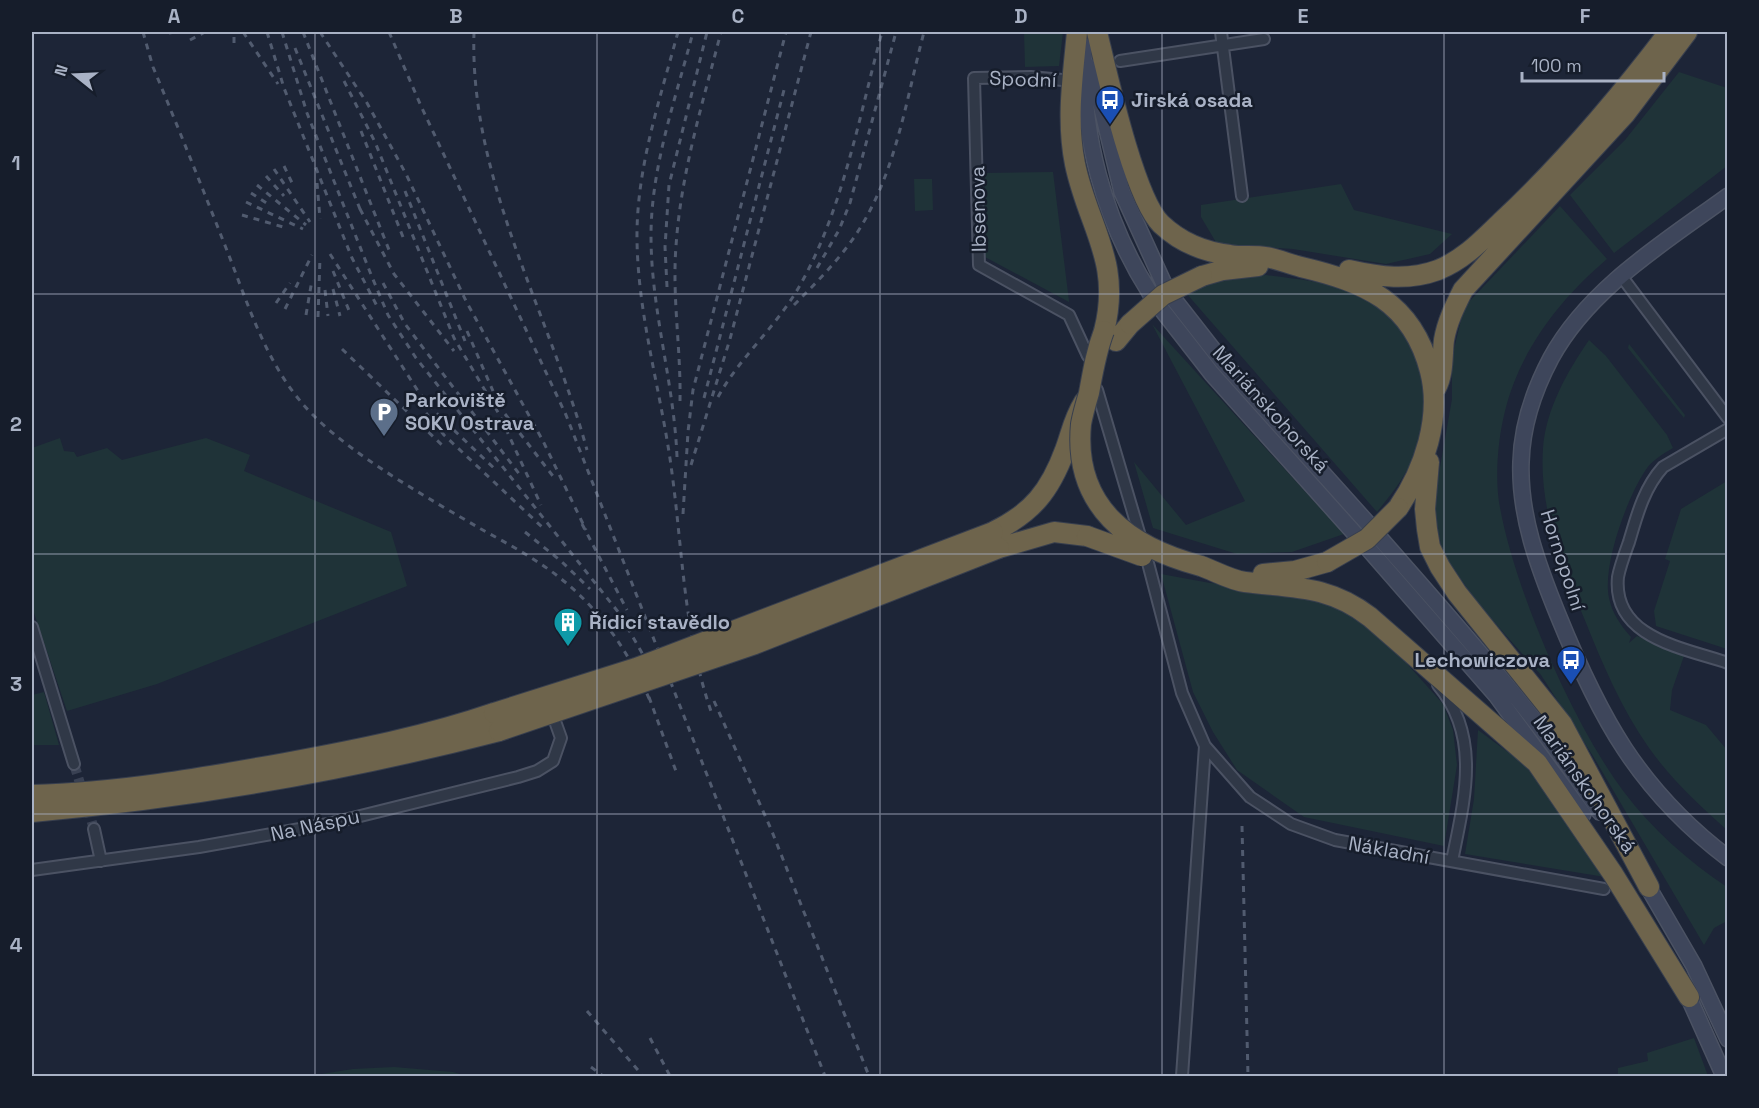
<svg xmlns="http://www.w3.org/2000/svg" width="1759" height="1108" font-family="'Space Grotesk',sans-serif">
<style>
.green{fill:#1f3338}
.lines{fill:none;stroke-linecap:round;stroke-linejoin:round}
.street-tunnel{stroke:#394153;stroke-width:10;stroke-dasharray:10 5;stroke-linecap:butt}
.street-casing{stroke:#4b5263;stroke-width:14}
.secondary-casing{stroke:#4b5263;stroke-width:18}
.highway-casing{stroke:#383f4e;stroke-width:22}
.street{stroke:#303847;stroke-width:10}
.secondary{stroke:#3e465b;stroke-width:15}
.highway{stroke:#6e644c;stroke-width:20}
.rail{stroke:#515b6f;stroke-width:3;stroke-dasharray:6 6;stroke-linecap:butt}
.highway-bridge-casing{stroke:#383f4e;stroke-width:22;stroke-linecap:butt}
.highway-bridge{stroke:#6e644c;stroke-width:20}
.grid{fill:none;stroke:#a9b2c5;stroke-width:1.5;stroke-opacity:0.55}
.labels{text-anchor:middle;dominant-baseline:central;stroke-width:5;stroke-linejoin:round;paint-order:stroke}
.street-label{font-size:20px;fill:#a9b2c5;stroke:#161d2b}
.poi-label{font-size:20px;font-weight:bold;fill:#a9b2c5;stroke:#161d2b;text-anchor:start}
.neatline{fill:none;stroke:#a9b2c5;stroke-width:2}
.grid-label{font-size:20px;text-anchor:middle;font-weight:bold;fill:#a9b2c5}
</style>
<rect width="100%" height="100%" fill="#1d2537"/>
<path class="green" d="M1024,32h39l-4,34 -34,1z
M1679,72l48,16v78l-113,87 -44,-58 55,-55z
M1053,172l16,129v1l-84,-45 -1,-84z
M914,179h18l1,31 -18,1z
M1341,184l13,26 98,24 -22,20 -44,10 -93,-15 -76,-5 -16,-27v-12z
M1560,206l47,53c-47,40 -87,91 -102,152 -7,28 -10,63 -6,91 14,84 73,221 125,290 28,37 64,69 103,95v34l-13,7 -10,17 -111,-189 -52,-81 -61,-69 -37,-52 -10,-47 19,-108v-41l12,-51z
M1266,275c28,4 60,6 86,17 61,26 87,96 64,158 -8,24 -23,42 -39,62l-191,-219 33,-14z
M1152,324l192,210 -52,18 -55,2 -84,-26 -19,-66 52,63 59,-24z
M1589,340l17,16 61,79 6,13c-10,6 -21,12 -28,23 -18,27 -43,95 -36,127 3,15 12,28 22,39l-2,6 8,-7 47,20 -12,34 -2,20 36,15 21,25v80c-28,-25 -56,-51 -78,-82 -28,-40 -47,-85 -65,-130 -23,-55 -45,-109 -41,-170 3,-39 24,-76 46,-108z
M1629,344l56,71 -1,3 -56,-70z
M60,438l4,13 10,1 3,5 30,-9 15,12 84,-22 44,17 -6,16 147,61 16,54 -250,98 -90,27 -35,-104v-159z
M1727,481v168l-71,-23 -2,-15 16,-50 -5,-2 16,-50z
M1161,574l49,9 49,2 62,14 38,20 42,38 42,47 10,26 4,35 -13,81 -140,-29 -67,-47 -24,-38 -20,-40z
M44,692l15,53h-27v-50z
M1478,730l46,34 46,57 35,56 -140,-23 9,-55z
M1694,1038l14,38h-63l-1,-2 -26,2v-8l30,-7 -1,-8z
M394,1067l59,5 14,4h-158l44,-7z"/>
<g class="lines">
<path class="street-tunnel" d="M74,764l20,65"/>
<g class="street-casing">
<path id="street" d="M1221,32l21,164
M1120,61l144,-22
M1073,81l-42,-4 -57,1 5,187 90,50 19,41
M1622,277l106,141
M1097,390l43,146
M1728,429l-65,38c-19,21 -26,48 -34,75 -4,11 -9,24 -11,35 -6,61 66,71 110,86
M1148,563l34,130 23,53 45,51 41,27 44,16 269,49
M32,627l42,137
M1438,685c44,52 26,116 14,176
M94,829l7,32
M32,870l167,-23 129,-23 190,-47 19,-6 16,-10 8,-23 -5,-14
M1182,1076l23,-330"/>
</g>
<g class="secondary-casing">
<path id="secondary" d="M1084,46c-3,88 19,173 66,247
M1092,67l30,125 42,92
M1728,196c-63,46 -139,92 -177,162 -17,32 -29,67 -30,104 -2,53 17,104 37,153 41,101 80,175 170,243
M1172,297l50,64 148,165
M1159,306l53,68 145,162
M1378,536c78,89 158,177 222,276
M1366,546l130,149 87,119
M1644,880l50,86 34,73
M1684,987l40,89"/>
</g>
<g class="highway-casing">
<path id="highway" d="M1077,32c-4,43 -11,88 -2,132 13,63 47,97 29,167
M1097,32c10,41 37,166 64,192 19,18 43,28 69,31 12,2 25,0 36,2 12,2 23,7 35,10 63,15 111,34 129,104 12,46 -6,99 -32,137
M1349,270c31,7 59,11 89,0 27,-11 45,-31 65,-50 62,-58 115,-121 166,-188
M1202,276l21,-6 35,-4
M1116,341l14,-17
M1436,388c8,-15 6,-32 8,-48 3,-18 11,-34 19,-50l162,-176 62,-82
M1429,462l-4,47 2,20 3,18 10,20 17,26 105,131 87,163
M993,532c39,-19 57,-41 72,-82 7,-19 8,-30 19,-48
M999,548l55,-16 33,4
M1201,566c14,5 29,14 44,16 48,6 84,3 125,35l167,146 76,111 76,123
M1263,574l32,-3 32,-9
M32,795c84,-2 170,-17 253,-32 71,-13 142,-27 209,-50
M32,812c158,-14 313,-41 467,-81"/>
</g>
<use href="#street" class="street"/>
<use href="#secondary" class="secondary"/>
<use href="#highway" class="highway"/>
<path class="rail" d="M143,32l10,35c25,60 49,120 73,181 23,58 41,121 87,167 43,43 115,83 168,114 29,16 59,32 84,53 39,32 67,76 86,121
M243,32l35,52
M267,32l17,56 68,170 26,50
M282,32l25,81 65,164 16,38 28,43 203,255 30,52
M303,32l88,223
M320,32l47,71 39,71 60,127 77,140 43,89
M389,32l32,74 145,309 259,661
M474,32c-5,147 75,280 113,418
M678,32c-18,67 -42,137 -41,208 1,78 25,155 35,233 11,82 12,162 40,241
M169,33l6,-1
M190,40l15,-8
M234,43v-10
M295,48l67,166
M344,81l31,61 79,196 45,76 42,91
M361,131l42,106
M284,166l10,21
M274,169l36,53
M266,176l18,20
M317,183l3,36
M257,185l49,40
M405,191l60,150
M251,193l20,13
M246,202l57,27
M360,209l34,65 60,77
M242,215l41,12
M330,254l88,137 21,25 58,55
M817,268l22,-38 11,-27 46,-171
M333,271l17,42
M383,283l22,41 115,151
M667,287l-2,-40 4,-62 38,-153
M333,289l7,27
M325,290l3,26
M276,303l14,-20
M794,305c27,-27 55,-55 73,-89 31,-56 41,-124 57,-184
M285,309l27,-54
M306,315l6,-35
M318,317l2,-60
M467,331l26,60
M342,349l102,98
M718,397c22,-40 58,-70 81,-110 44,-77 60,-170 83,-255
M704,398l80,-308
M680,401c1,-52 -8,-103 -4,-155 5,-74 27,-144 45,-214
M426,413l18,22 98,92
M505,414l51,66
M677,457c-3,-75 -26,-147 -26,-221 0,-70 25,-138 42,-204
M691,465l39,-126 81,-307
M683,514l5,-82 5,-42 93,-358
M582,524l45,86
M525,532l36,29 29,28
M649,697l28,77
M714,701l57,128 98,247
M1242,826l6,250
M587,1011l56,65
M650,1038l20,38
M591,1067l12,9"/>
<g class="highway-bridge-casing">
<path id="highway-bridge" d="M1130,324l33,-29 39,-19
M1104,331c-8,21 -11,40 -15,62 -3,10 -6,20 -8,31 -8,83 48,123 120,142
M1087,536l55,20
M1327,562l40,-23 31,-31
M494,713l142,-45 357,-136
M499,731l256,-87 244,-96"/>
</g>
<use href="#highway-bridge" class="highway-bridge"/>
</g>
<path class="grid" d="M315,32v1044M597,32v1044M880,32v1044M1162,32v1044M1444,32v1044M32,294h1696M32,554h1696M32,814h1696"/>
<defs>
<g id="bus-pin" transform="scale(1.5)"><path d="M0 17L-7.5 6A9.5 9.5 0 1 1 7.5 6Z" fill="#1a4fb4" stroke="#161d2b"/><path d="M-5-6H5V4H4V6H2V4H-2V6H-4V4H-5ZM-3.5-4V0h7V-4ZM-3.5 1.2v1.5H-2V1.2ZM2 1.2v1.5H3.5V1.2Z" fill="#fff"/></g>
<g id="parking-pin" transform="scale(1.5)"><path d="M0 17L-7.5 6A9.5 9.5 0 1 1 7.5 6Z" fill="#5c6f8a" stroke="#161d2b"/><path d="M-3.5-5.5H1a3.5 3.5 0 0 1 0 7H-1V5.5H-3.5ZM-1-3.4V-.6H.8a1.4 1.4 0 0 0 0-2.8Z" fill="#fff"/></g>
<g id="building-pin" transform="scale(1.5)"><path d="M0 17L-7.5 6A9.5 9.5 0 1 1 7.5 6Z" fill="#0f9aa8" stroke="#161d2b"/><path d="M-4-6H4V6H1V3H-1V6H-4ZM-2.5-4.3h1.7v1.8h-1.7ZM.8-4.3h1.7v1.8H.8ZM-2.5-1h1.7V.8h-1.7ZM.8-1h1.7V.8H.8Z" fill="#fff"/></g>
</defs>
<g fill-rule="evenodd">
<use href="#bus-pin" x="1110" y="100"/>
<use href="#parking-pin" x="384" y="412"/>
<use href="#building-pin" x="568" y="622"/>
<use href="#bus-pin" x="1571" y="660"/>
</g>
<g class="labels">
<g class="street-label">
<text transform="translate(1023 79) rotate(2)">Spodní</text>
<text transform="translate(978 209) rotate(-91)">Ibsenova</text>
<text transform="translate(1271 409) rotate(48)">Mariánskohorská</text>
<text transform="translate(1563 560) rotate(72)">Hornopolní</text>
<text transform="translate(1585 784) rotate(55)">Mariánskohorská</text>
<text transform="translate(315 825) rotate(-12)">Na Náspu</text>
<text transform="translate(1389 850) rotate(10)">Nákladní</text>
</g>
<g class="poi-label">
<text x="1131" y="100">Jirská osada</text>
<text x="405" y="400">Parkoviště<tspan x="405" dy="23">SOKV Ostrava</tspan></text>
<text x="589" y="622">Řídicí stavědlo</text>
<text x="1550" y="660" text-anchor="end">Lechowiczova</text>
</g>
</g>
<rect width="1759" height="1108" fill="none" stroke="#161d2b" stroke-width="66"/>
<g transform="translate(75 75) rotate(288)" stroke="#161d2b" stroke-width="4.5" paint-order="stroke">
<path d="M0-4.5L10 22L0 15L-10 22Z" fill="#a9b2c5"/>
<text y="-9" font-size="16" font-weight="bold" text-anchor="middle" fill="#a9b2c5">N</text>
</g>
<path d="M1522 72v9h142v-9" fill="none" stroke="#a9b2c5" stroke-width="3"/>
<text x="1531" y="72" font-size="18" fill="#a9b2c5" stroke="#161d2b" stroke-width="4.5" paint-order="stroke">100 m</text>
<rect x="33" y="33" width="1693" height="1042" class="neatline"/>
<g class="grid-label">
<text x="174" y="23">A</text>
<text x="456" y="23">B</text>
<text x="738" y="23">C</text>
<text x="1021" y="23">D</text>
<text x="1303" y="23">E</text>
<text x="1585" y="23">F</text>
<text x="16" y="170">1</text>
<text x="16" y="431">2</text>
<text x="16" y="691">3</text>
<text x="16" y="952">4</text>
</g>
</svg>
